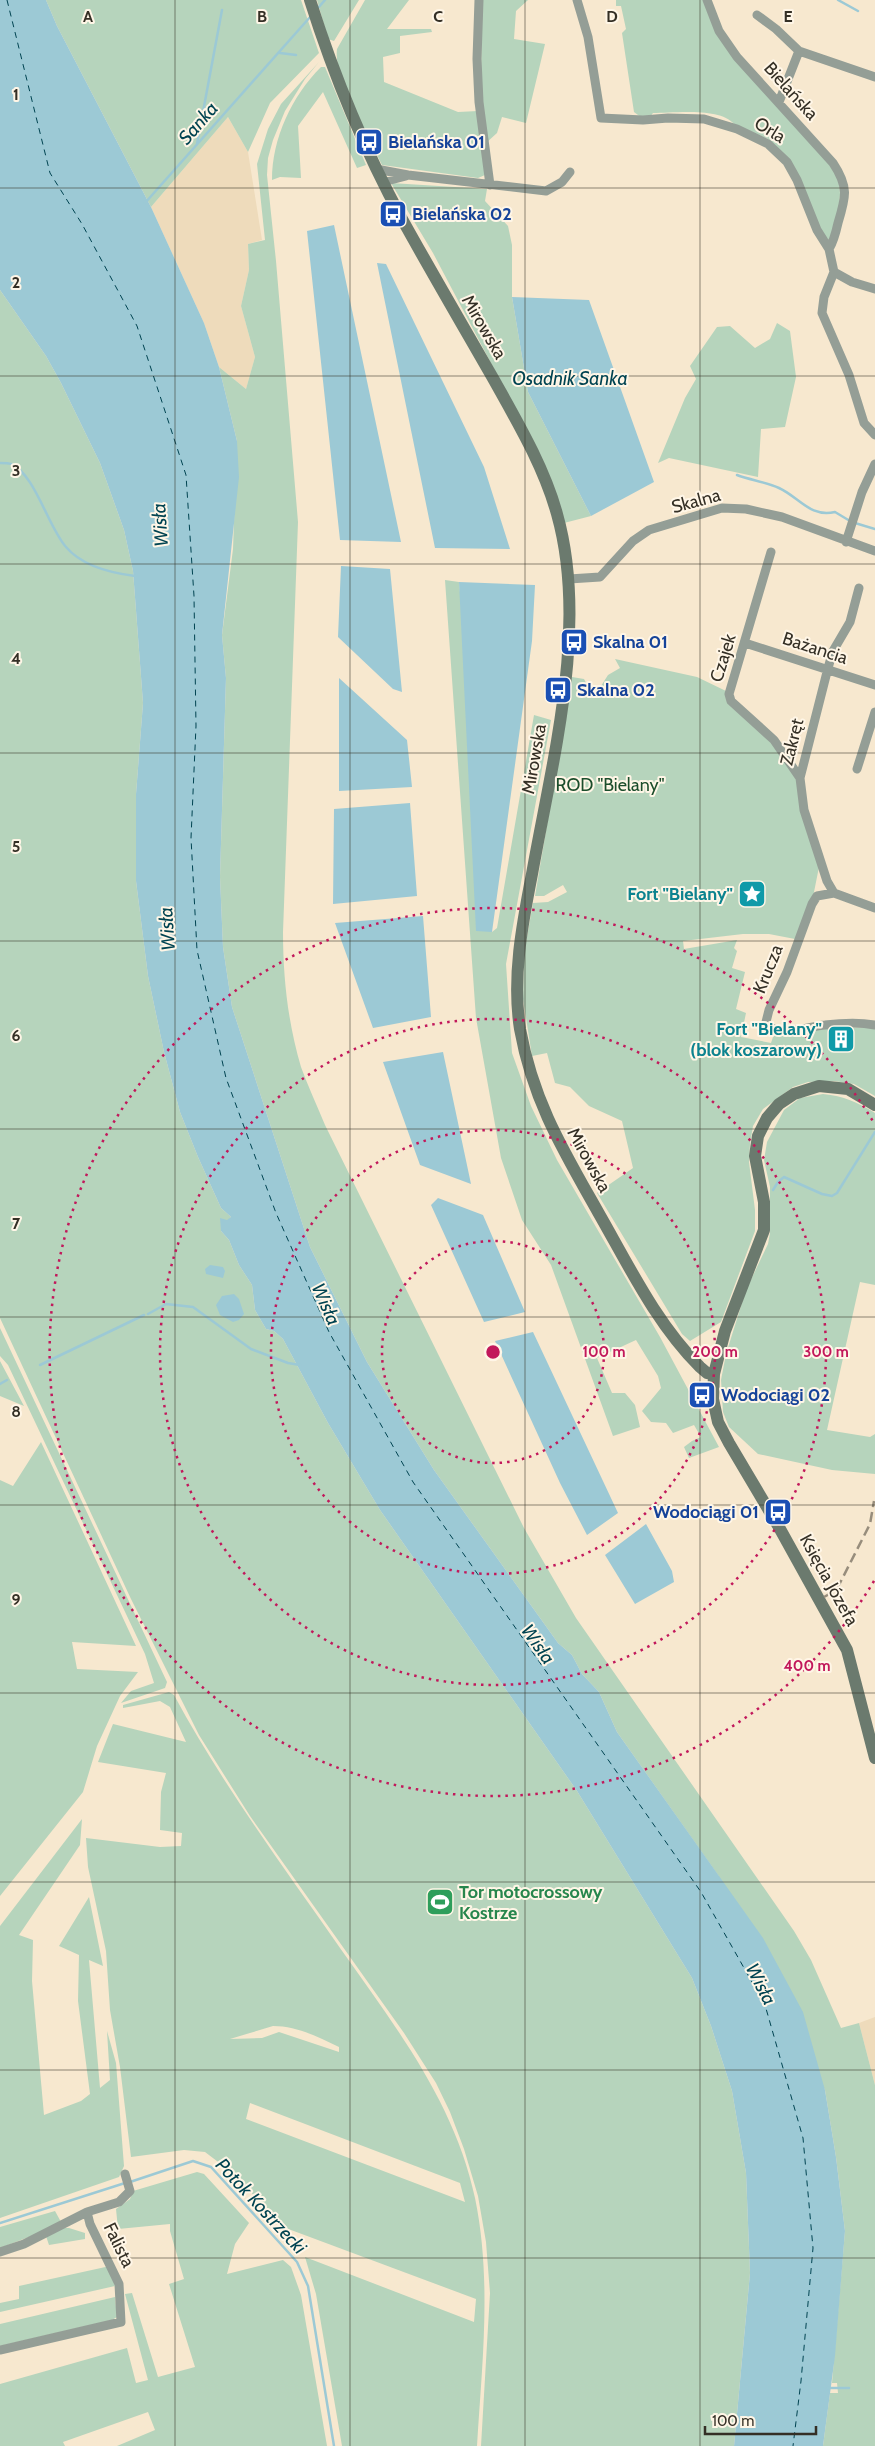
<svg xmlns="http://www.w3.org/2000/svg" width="875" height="2446" font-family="Cabin,sans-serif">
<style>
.built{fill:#eedbbb}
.green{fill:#b6d4bc;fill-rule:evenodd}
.water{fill:#9cc9d5}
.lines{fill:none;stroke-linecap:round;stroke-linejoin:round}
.stream{stroke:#9cc9d5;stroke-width:2.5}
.ferry{stroke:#004351;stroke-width:1;stroke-dasharray:6 5;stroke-linecap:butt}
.street{stroke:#949e96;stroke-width:9}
.secondary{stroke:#6b7a6e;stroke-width:12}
.rail{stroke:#978d7c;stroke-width:2.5;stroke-dasharray:10 5;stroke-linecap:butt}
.grid{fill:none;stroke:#342f25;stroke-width:1;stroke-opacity:0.55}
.ring{fill:none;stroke:#c2185b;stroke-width:2.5;stroke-dasharray:2.5 5}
.labels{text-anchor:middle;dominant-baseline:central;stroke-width:4;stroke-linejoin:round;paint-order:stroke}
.street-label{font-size:18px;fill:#342f25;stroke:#fff6e7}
.transit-label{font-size:18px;font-weight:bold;fill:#164399;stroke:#fff6e7;text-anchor:start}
.park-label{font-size:18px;fill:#1b4d2b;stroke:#fff6e7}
.culture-label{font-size:18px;font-weight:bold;fill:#0d838f;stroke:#fff6e7;text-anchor:end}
.leisure-label{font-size:18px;font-weight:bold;fill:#27864d;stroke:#fff6e7;text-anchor:start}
.water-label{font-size:19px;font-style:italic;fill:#004351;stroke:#fff6e7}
.grid-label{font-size:16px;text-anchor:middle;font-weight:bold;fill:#342f25;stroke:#fff6e7;stroke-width:4;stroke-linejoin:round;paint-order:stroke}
.centre{fill:#c2185b;stroke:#fff6e7;stroke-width:2.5}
.ring-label{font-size:15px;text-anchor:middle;font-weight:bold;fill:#c2185b;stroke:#fff6e7;stroke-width:4;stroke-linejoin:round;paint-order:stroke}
</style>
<rect width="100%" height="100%" fill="#f7e8cf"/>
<path class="built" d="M228,117l20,35 14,88 -14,4 1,26 -8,36 14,51 -9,32 -27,-22 -15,-44 -53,-116z
M875,2017v68l-16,-62z"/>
<path class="green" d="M46,0h255l18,53 -49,50 -22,49 -20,-35 -77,90 -94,-181z
M317,0h42l-25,41 -6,-2z
M365,0h44l-22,29h44l1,3 -32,4v17l-17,4 1,25 74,30 20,-1 7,64 -7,3 -96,-13c-13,-28 -49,-87 -45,-116z
M482,0h46l-12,11 -2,28 31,5 -19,79 -24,-6 -5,16 -11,10 -5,-63z
M616,0h87l13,33 115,131c17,29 6,46 -1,76l-6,-3 -35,-76 -21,-22 -34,-15c-14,-17 -61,-11 -81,-11l-4,5h-7l-8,-6 -12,-79 4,-4 -5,-23h-5z
M319,62l-14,17 -20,32 -12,29 -5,18 -1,17 9,86 22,261 -15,410c0,46 5,91 18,135 7,19 16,39 24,58l199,403 52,90 218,313 17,29 30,68 18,-5 16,62v361h-52l7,-53h8l-1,-10h-5l13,-152 -9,-74 -11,-67 -107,-215 -101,-143 -18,-40 -17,-18 -10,-19 -14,-12 -124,-173 -67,-108 -57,-115 -78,-240 -9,-60 -3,-70 6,-199 -4,-43 11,-86 4,-108 -18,-74 27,22 9,-32 -14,-51 8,-36 -1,-26 17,-4 -8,-76 11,-35 13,-25z
M321,67h4l41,98 -9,3 -34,-76 -25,34 3,52 -21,-1 -8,3c0,-42 20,-84 49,-113z
M391,183l96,6 -2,12 23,25 4,19v52l16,95 63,124 -27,7 -41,-99 -90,-171z
M0,290l46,66 15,27 39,80 24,67 9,41 10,132 -7,91v87l12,95 16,76 16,60 18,45 23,51 10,9 -10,14 8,9 10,25 13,20 3,25 11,19 8,2 9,8 45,84 52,87 197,281 115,187 19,48 21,65 14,82 4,100 -16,173h-253l9,-153 -4,-51 -8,-46 -14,-47 -14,-37 -14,-29 -32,-50 -154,-217 -51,-81 -68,-136 -131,-281z
M777,323l13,8 6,46 -11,50 -24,2 -3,48 -89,-19 -11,5 27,-65 11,-19 -6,-13 27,-39 13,-1 25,22 15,-9z
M445,580l14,2 33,350 5,-4 37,-213 17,5 -45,244 6,89 19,53 26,54 103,177 59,110 -30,11 -5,-11 8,-6 9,-4 -7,-12 -21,8 -7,-10 -15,-1 -9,-11 19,-23 -3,-12 -22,-36 -39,18 15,35h13l10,12 5,22 -27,9 -62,-171 -29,-45 -21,-62 -25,-140z
M615,659l82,18 29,14 38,40 34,51 21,85 -6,30 -18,42 -26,-5h-26l-60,7 1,8 53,-9 -3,8 3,3 -5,17 13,4 -9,37 10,4 -5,24 30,6 3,-9 49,-7 52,1v68l-21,-12 -20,-3 -26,1 -15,5 -30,22 -10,17 -3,18 -1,18 6,48v21l-34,91 -31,19 -8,-7 -85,-141 36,-25 -11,-47 -33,-15 -19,-19 -15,-4 -8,-30 -15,3 -9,-57 1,-45 9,-51 15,-1 19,-10 -4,-7 -19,11h-9l37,-219 12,2 8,15 5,1 7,-4 -3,-5 7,-11 12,-7z
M823,1094c21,2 34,8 52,19v172l-15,-3 -33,148 43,7 5,-3v40l-43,-4 -74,-16 -29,-27 -6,-15 -2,-32 5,-26 20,-64 22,-46 2,-11v-46l-6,-27 3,-18 17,-32 16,-12z
M0,1328l167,354 -2,6 -44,15 10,-12 23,-8 -9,-29 -137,-289 -8,-9z
M0,1361l24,45 -24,-10z
M41,1442l95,204 -64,-4 5,27 61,3 -18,24 -23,50 -14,46 -83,104v-416l13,6z
M169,1692l5,3c48,89 108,170 166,253 55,78 115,155 135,250 17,82 7,165 2,248h-135l-26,-152 -11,-37 169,65 2,-23 -193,-72 -49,-53 -29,-22 -21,-2 -53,7 -11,-90 -10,-57 -4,-59 -18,-84 -2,-29 74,9 21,-1 1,-13 -22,-3 1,-38 5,-19 -68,-11 15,-38 73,18 -16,-35 -10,-6 -37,7v-3zM273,2026c24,0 45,11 66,21v5l-60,-20 -17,6 -32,1zM250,2103l210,80 5,19 -219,-83z
M82,1819l-2,26 -61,90 14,5 -1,41 12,134 37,-14 9,-7 -12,-93 1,-46 -20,-9 30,-49 14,69 -14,-6 11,128 10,-8 -3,-49 9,32 8,103 -5,11 -119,41v-292z
M197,2172l7,2 45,49 -14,21 -8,30 56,-14 8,7 10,28 26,151h-210l38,-16 -7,-18 -85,30 2,4h-65v-62l127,-36 9,35 12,-3 -23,-86 7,-1 26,84 37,-10 -26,-83 15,-5 -14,-48v-7l-52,5 -2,-20 14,-10 3,-8z
M55,2211l6,11 -27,13 -34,13v-21z
M62,2228h7l16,5v6l-36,6 -3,-9z
M110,2266l5,20 -115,26v-9l19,-4v-13z
M115,2297l2,20 -5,3 -112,26v-22z"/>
<path class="water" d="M0,0h46l11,26 94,181 53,116 15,44 18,74 2,36 -17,158 4,43 -6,199 3,70 9,60 78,240 57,115 67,108 124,173 14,12 10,19 17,18 18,40 146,206 40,74 22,78 11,67 9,74 -10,125 -12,90h-89l16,-173 -4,-100 -14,-82 -21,-65 -19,-48 -115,-187 -197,-281 -52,-87 -45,-84 -9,-8 -8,-2 -11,-19 -3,-25 -13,-20 -10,-25 -8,-9 -1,-13 7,2 4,-3 -10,-9 -23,-51 -18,-45 -16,-60 -16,-76 -12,-95v-87l7,-91 -10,-132 -9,-41 -24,-67 -39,-80 -15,-27 -46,-66z
M334,225l67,317 -61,-2 -33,-309z
M377,263l9,1 98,203 26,82 -75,-1z
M512,297l77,3 65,182 -63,34 -63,-124z
M341,566l49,3 12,123 -9,-3 -55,-52z
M459,582l76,3 -3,56 -40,291 -16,-1z
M339,678l68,62 5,47 -73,4z
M410,803l7,93 -84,8 1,-95z
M423,916l8,101 -58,11 -38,-105z
M443,1052l28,132 -51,-19 -37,-103z
M438,1198l45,17 42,97 -41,10 -53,-117z
M210,1265l13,2 2,4 -2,7 -17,-4 -1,-5z
M234,1294l5,5 5,15 -5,6 -6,2 -13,-7 -4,-10 6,-9z
M533,1332l85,181 -31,22 -27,-52 -65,-142z
M646,1524l26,47 2,11 -39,22 -30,-49z"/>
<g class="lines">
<path class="stream" d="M838,0l20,11
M318,8l7,-8
M280,53l16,2
M197,144l25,-134
M145,203l166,-187
M0,463c3,0 9,0 11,1 24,10 37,63 55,83 16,19 45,26 69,29
M737,475c13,5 29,7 42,13 20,9 31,30 56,24l15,9
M855,523l20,6
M773,1190l5,-8 6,-5 38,17 10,2 5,-3 38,-61
M148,1314l18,-10 27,3 58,42 37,14 12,2
M40,1365l104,-50
M0,1384l7,-4
M130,2182l63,-21 18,6 86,95 11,24 26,160
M0,2223l125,-40
M828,2388h21"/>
<path class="ferry" d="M7,0l43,173 32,51 55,102 49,149 8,121 2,130 -5,112 6,112 29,128 50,135 53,119 84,150 288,410 64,113 38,133 10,110 -12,133 -8,65"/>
<path class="street" d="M479,0l-2,59 2,43 11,83
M577,0l11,37 13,81 42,2 25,-2 36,1 33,10 31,15 19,18 10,18 20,50 12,19 5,23
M707,0l12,31 18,26 96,106c16,24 13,34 5,60 -2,9 -4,18 -9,26
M757,15l19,14 23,22 76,26
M779,102l20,-51
M376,169l32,6 138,16 16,-9 8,-10
M383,182l23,-6
M834,272l-10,25 -2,16 27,62 15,48 11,12
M834,272l18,10 23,7
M846,542l16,-50 13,-28
M771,552l-42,142 2,7 43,39 26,38
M569,579l31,-2 33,-36 16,-11 73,-22 24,1 36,8 93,34
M859,588l-9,34 -17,29 -5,17 -28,110 4,32 23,71 7,12 41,15
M745,643l130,42
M857,769l18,-57
M834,893l-17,3 -5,8 -25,68 -18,38 -3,12c11,18 42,4 59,3 16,-2 34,-3 50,0
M0,2252l24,-8 63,-32 32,-10 11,-11 -5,-17
M0,2350l121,-28 -2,-38 -29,-60 -3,-12"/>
<path class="secondary" d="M310,0c24,76 54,149 92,219 30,54 61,107 92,161 24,43 50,87 63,134 32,113 -5,247 -25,360 -10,51 -20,104 -12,155 13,72 43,121 78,183 31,54 58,111 102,155l7,6 7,1
M875,1105l-27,-16 -29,-3 -25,8 -15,10 -12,14 -9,18 -3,20 9,46v28l-39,101 -11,43 -1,25 5,23 11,21 51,86 67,121 28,108"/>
<path class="rail" d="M828,1568h1
M824,1597l9,-5 7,-9 30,-59 4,-23"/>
</g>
<path class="grid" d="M175,0v2446M350,0v2446M525,0v2446M700,0v2446M0,188h875M0,376h875M0,564h875M0,753h875M0,941h875M0,1129h875M0,1317h875M0,1505h875M0,1693h875M0,1882h875M0,2070h875M0,2258h875"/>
<g class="ring">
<circle cx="493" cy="1352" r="111"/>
<circle cx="493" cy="1352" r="222"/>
<circle cx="493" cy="1352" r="333"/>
<path d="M874 1581A444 444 0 1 1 874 1123"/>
</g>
<defs>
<g id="bus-square" transform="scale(1.4375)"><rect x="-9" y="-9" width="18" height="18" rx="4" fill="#1a4fb4" stroke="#fff6e7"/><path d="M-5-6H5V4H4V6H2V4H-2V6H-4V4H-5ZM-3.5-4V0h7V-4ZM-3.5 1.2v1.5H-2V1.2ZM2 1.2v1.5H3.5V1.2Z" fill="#fff"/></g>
<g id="sight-square" transform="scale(1.4375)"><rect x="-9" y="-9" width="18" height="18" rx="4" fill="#0f9aa8" stroke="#fff6e7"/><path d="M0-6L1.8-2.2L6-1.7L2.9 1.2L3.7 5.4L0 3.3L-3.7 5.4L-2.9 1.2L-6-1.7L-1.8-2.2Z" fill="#fff"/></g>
<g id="building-square" transform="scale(1.4375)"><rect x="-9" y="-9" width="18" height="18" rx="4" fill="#0f9aa8" stroke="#fff6e7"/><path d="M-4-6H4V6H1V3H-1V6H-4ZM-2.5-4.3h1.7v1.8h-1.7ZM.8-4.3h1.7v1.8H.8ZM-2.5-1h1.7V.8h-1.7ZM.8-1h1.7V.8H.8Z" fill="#fff"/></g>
<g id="stadium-square" transform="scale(1.4375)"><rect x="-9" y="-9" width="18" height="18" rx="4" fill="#2e9e5b" stroke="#fff6e7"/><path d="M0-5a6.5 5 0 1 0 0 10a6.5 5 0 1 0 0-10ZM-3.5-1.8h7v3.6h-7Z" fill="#fff"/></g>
</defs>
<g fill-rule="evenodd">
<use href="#bus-square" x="369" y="142"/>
<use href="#bus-square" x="393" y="214"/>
<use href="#bus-square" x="574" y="642"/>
<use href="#bus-square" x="558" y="690"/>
<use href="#sight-square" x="752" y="894"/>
<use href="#building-square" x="841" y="1039"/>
<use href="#bus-square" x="702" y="1395"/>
<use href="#bus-square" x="778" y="1512"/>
<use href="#stadium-square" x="440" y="1902"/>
</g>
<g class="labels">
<g class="street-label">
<text transform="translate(791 91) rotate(48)">Bielańska</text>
<text transform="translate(770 130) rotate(32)">Orla</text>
<text transform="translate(484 327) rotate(60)">Mirowska</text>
<text transform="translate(696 501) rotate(-15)">Skalna</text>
<text transform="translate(815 648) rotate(18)">Bażancia</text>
<text transform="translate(723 658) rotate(-73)">Czajek</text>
<text transform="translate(792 742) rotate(-76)">Zakręt</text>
<text transform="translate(534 759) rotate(-80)">Mirowska</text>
<text transform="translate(768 969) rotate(-68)">Krucza</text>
<text transform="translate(589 1160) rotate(61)">Mirowska</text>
<text transform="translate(829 1580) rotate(61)">Księcia Józefa</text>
<text transform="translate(119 2245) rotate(64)">Falista</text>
</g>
<g class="transit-label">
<text x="388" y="142">Bielańska 01</text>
<text x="412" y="214">Bielańska 02</text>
<text x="593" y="642">Skalna 01</text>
<text x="577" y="690">Skalna 02</text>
<text x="721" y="1395">Wodociągi 02</text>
<text x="759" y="1512" text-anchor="end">Wodociągi 01</text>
</g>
<g class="park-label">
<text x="610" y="785">ROD "Bielany"</text>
</g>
<g class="culture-label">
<text x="733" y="894">Fort "Bielany"</text>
<text x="822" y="1029">Fort "Bielany"<tspan x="822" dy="21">(blok koszarowy)</tspan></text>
</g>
<g class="leisure-label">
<text x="459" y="1892">Tor motocrossowy<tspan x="459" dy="21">Kostrze</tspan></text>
</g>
<g class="water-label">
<text transform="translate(198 123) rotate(-49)">Sanka</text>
<text x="570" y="378">Osadnik Sanka</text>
<text transform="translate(160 525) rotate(-94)">Wisła</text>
<text transform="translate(167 929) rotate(-94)">Wisła</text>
<text transform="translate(326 1304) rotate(66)">Wisła</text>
<text transform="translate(538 1644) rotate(55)">Wisła</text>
<text transform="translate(761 1984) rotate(63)">Wisła</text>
<text transform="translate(261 2206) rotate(47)">Potok Kostrzecki</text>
</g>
</g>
<g class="grid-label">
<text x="88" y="22">A</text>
<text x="262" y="22">B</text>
<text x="438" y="22">C</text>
<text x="612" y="22">D</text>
<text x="788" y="22">E</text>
<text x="16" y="100">1</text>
<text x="16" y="288">2</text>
<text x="16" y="476">3</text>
<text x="16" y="664">4</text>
<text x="16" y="852">5</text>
<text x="16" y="1041">6</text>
<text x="16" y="1229">7</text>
<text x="16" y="1417">8</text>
<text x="16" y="1605">9</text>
</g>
<circle cx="493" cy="1352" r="8" class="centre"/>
<g class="ring-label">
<text x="604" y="1357">100 m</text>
<text x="715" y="1357">200 m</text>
<text x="826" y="1357">300 m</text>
<text x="807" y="1671">400 m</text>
</g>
<path d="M705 2426v8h111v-8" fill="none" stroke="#342f25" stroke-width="2.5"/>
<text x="712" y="2426" font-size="15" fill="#342f25" stroke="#fff6e7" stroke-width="4" paint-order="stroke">100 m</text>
</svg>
